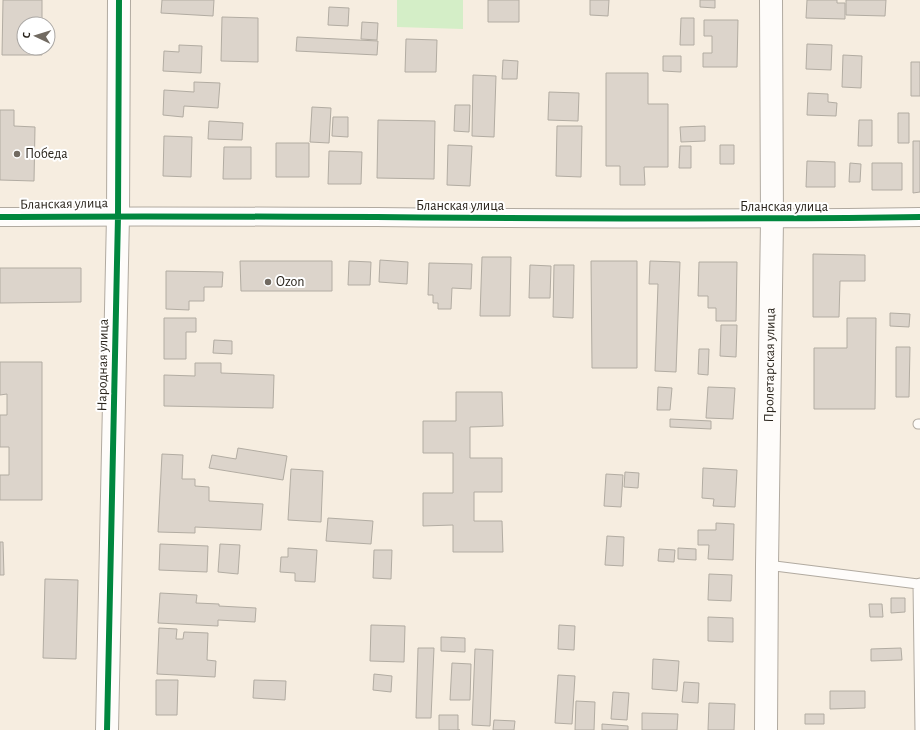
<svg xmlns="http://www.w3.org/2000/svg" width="920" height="730" font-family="'Alegreya Sans',sans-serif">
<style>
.green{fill:#d4eec7}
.building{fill:#dcd4cb;stroke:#b2aca2}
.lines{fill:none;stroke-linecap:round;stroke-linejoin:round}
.service-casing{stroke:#b1aaa0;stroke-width:11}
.minor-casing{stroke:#b1aaa0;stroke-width:20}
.tertiary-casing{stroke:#b1aaa0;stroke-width:24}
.service{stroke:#fefcfa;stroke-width:9}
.minor{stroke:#fefcfa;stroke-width:18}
.tertiary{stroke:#fefcfa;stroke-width:22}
.cycleway-casing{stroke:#fff;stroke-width:8}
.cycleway{stroke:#00873e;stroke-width:6}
.poi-dot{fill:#716a61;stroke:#fff;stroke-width:1.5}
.labels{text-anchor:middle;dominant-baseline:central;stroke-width:4;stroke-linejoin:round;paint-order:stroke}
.poi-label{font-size:14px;fill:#2a241c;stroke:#fff;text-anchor:start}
.street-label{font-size:14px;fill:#2a241c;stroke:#fff}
</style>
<rect width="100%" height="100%" fill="#f6ede0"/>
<path class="green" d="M397,0h66v29l-66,-2z"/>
<path class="building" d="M3,0h39v24h-18v24h18v7h-40z
M162,0h52l-1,16 -52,-3z
M488,0h31v22h-31z
M590,0h19l-1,16 -18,-1z
M700,0h15v8l-15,-1z
M807,0h30v3h8v16l-39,-1z
M846,0h40l-1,16 -39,-1z
M329,7l20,1 -1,18 -20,-1z
M222,17l36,1v44l-37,-1z
M681,18h13v27h-14z
M704,20h34l-1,47h-34v-14h9v-17h-8z
M362,22l16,1 -1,17 -16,-1z
M297,37l81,4 -1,14 -81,-4z
M406,39l31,1 -1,32h-31z
M807,44l25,1 -1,25 -25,-1z
M179,45l23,1 -1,27 -38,-2 1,-20 15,1z
M843,55l19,1 -1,32 -19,-1z
M663,56h18v16l-18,-1z
M503,60l15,1 -1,18h-15z
M911,62h9v34h-9z
M606,73h42v31h20v63h-24l1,18h-25v-19h-14z
M473,75l23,1 -2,61 -22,-1z
M194,82l26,1 -2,25 -34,-2 -1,11 -20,-2 1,-25 30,2z
M549,92l30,1 -1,28 -30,-1z
M808,93l20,1v8l9,1 -1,13 -29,-1z
M455,105h15l-1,27 -15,-1z
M312,107l19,1 -2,35 -19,-1z
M0,110h14v16l21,1 -1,54 -34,-1z
M898,113h11v30h-11z
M333,117h15v20l-16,-1z
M378,120l57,1 -1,58 -57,-1z
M859,120h13v26h-14z
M209,121l34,2 -1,17 -34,-1z
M557,126h25l-1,51 -25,-1z
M705,126v15l-24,1 -1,-15z
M164,136l28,1 -1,40 -28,-1z
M913,141h7v51l-7,1z
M276,143h33v34h-33z
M448,145l24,1 -2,40 -23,-1z
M720,145h14v19h-14z
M680,146h11v22h-12z
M224,147h27v32h-28z
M329,151l33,1 -1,32h-33z
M807,161l28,1v25h-29z
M850,163l11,1 -1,18h-11z
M872,163h30v27h-30z
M813,254l52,1v26h-25l-1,36h-26z
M482,257h29l-1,59h-30z
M380,260l28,2 -1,22 -28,-2z
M240,261h92v30h-91z
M349,261l22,1 -1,23h-22z
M591,261h46v107h-45z
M650,261l30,1 -4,110 -21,-1 3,-87h-9z
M699,262h38l-1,59h-20v-13h-8v-12h-10z
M429,263l43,1 -1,25 -19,-1 -1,21h-13v-6h-5v-8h-5z
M530,265l21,1 -1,32h-21z
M554,265h20l-1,53 -20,-1z
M0,268h81v34l-81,1z
M166,271l57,1 -1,15h-18v14h-15v9l-23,-1z
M890,313l20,1 -1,13 -19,-1z
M164,318h32v14h-10v27h-22z
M847,318h29l-1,91h-61v-61h33z
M721,325h16l-1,32 -16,-1z
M214,340l18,1v13l-19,-1z
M896,347h14l-1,50h-13z
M699,349h10l-1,26 -10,-1z
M0,362h42v138h-42v-25h9v-28h-9v-32h7v-21l-7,1z
M195,363h26v10l53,2 -1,33 -109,-2v-31l31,1z
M658,387l14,1 -2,22h-13z
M708,387l27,1 -2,31 -27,-1z
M456,392h46l1,34 -33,1v31h32v34h-28v29h28l1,31h-50v-27l-30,1v-33h30v-40h-30v-32h33z
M670,419l41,2v8l-41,-2z
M238,448l49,8 -4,24 -74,-12 3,-13 24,4z
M162,454l21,1 -1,24h13v7l14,1v14l54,3 -2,26 -66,-3v6l-37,-1z
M703,468l34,2 -2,37 -22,-1 1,-7 -12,-1z
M291,469l32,2 -2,51 -33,-2z
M625,472l14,1 -1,15 -14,-1z
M606,474l17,1 -2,32 -17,-1z
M328,518l45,3 -2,23 -45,-3z
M716,523l18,1 -1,36 -25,-1 1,-14h-11v-15h18z
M607,536l17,1 -1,29 -18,-1z
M0,542h3l1,33h-4z
M160,544l48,2 -1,26 -48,-2z
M220,544l20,1 -2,29 -20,-2z
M288,548l29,2 -2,32 -20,-1v-8l-15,-1 1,-15h7z
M678,548l18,1v11l-18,-1z
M659,549l16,1 -1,12 -16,-1z
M374,550h18l-1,29 -18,-1z
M709,574l23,1 -1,26 -23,-1z
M45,579l33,1 -2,79 -33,-1z
M160,593l37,2 -1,8 23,1v2l37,2 -1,14 -37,-2v6l-60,-3z
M891,598h14v14l-14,1z
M869,604h13l1,13h-13z
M708,617l25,1v24l-25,-1z
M371,625l34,1 -1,36 -34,-1z
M559,625l16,1 -1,24 -16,-1z
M159,628l18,1 -1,10h7l1,-7 24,1 -1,27 9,1 -1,16 -58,-3z
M441,637l24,1v14l-24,-1z
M418,648h16l-3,70h-15z
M901,648l1,12 -31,1v-12z
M475,649l18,1 -3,76 -18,-1z
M653,659l26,2 -2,30 -25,-2z
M452,663l19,1 -1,36h-20z
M374,674l18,2 -1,16 -18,-2z
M558,675l17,1 -3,48 -17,-1z
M156,680h22l-1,35h-21z
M254,680l32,1 -1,19 -32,-2z
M684,682l15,1 -1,20 -16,-1z
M830,691h35v17l-35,1z
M613,692l16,1 -2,27 -16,-1z
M576,701l19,1 -1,28h-19z
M709,703l26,1 -1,26h-26z
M642,713l36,1 -1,16h-35z
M805,714h19v10h-19z
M439,715h19v15h2h-21z
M494,720l21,1 -1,9h-21z
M602,724l26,2v4h-26z"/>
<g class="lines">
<g class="service-casing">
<path id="service" d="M918,424h2
M767,565l151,19 2,-1
M918,584l2,146"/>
</g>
<g class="minor-casing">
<path id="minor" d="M0,217c307,-3 613,5 920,0"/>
</g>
<g class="tertiary-casing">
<g id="tertiary">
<path d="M107,730l11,-514 1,-216"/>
<path id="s1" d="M766,730l1,-165 5,-345 -1,-220"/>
</g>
</g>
<use href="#service" class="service"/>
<use href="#minor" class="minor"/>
<use href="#tertiary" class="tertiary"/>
<g class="cycleway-casing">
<path id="cycleway" d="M0,217c307,-3 613,5 920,0
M107,730l11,-514 1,-216"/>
</g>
<use href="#cycleway" class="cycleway"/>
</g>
<g class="poi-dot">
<circle cx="17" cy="154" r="4"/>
<circle cx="268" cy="282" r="4"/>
</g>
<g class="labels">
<g class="poi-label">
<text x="25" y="154">Победа</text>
<text x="276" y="282">Ozon</text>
</g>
<g class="street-label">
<text transform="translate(64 204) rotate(-1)">Бланская улица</text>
<text x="460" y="206">Бланская улица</text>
<text x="784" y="207">Бланская улица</text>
<text transform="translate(103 365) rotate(-89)">Народная улица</text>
<text stroke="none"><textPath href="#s1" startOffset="365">Пролетарская улица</textPath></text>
</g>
</g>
<g transform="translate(36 36) rotate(274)"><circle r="19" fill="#ffffff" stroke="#aaa7a4"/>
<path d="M0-3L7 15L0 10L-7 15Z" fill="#716a61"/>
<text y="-6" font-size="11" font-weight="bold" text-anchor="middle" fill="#2a241c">С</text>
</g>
</svg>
